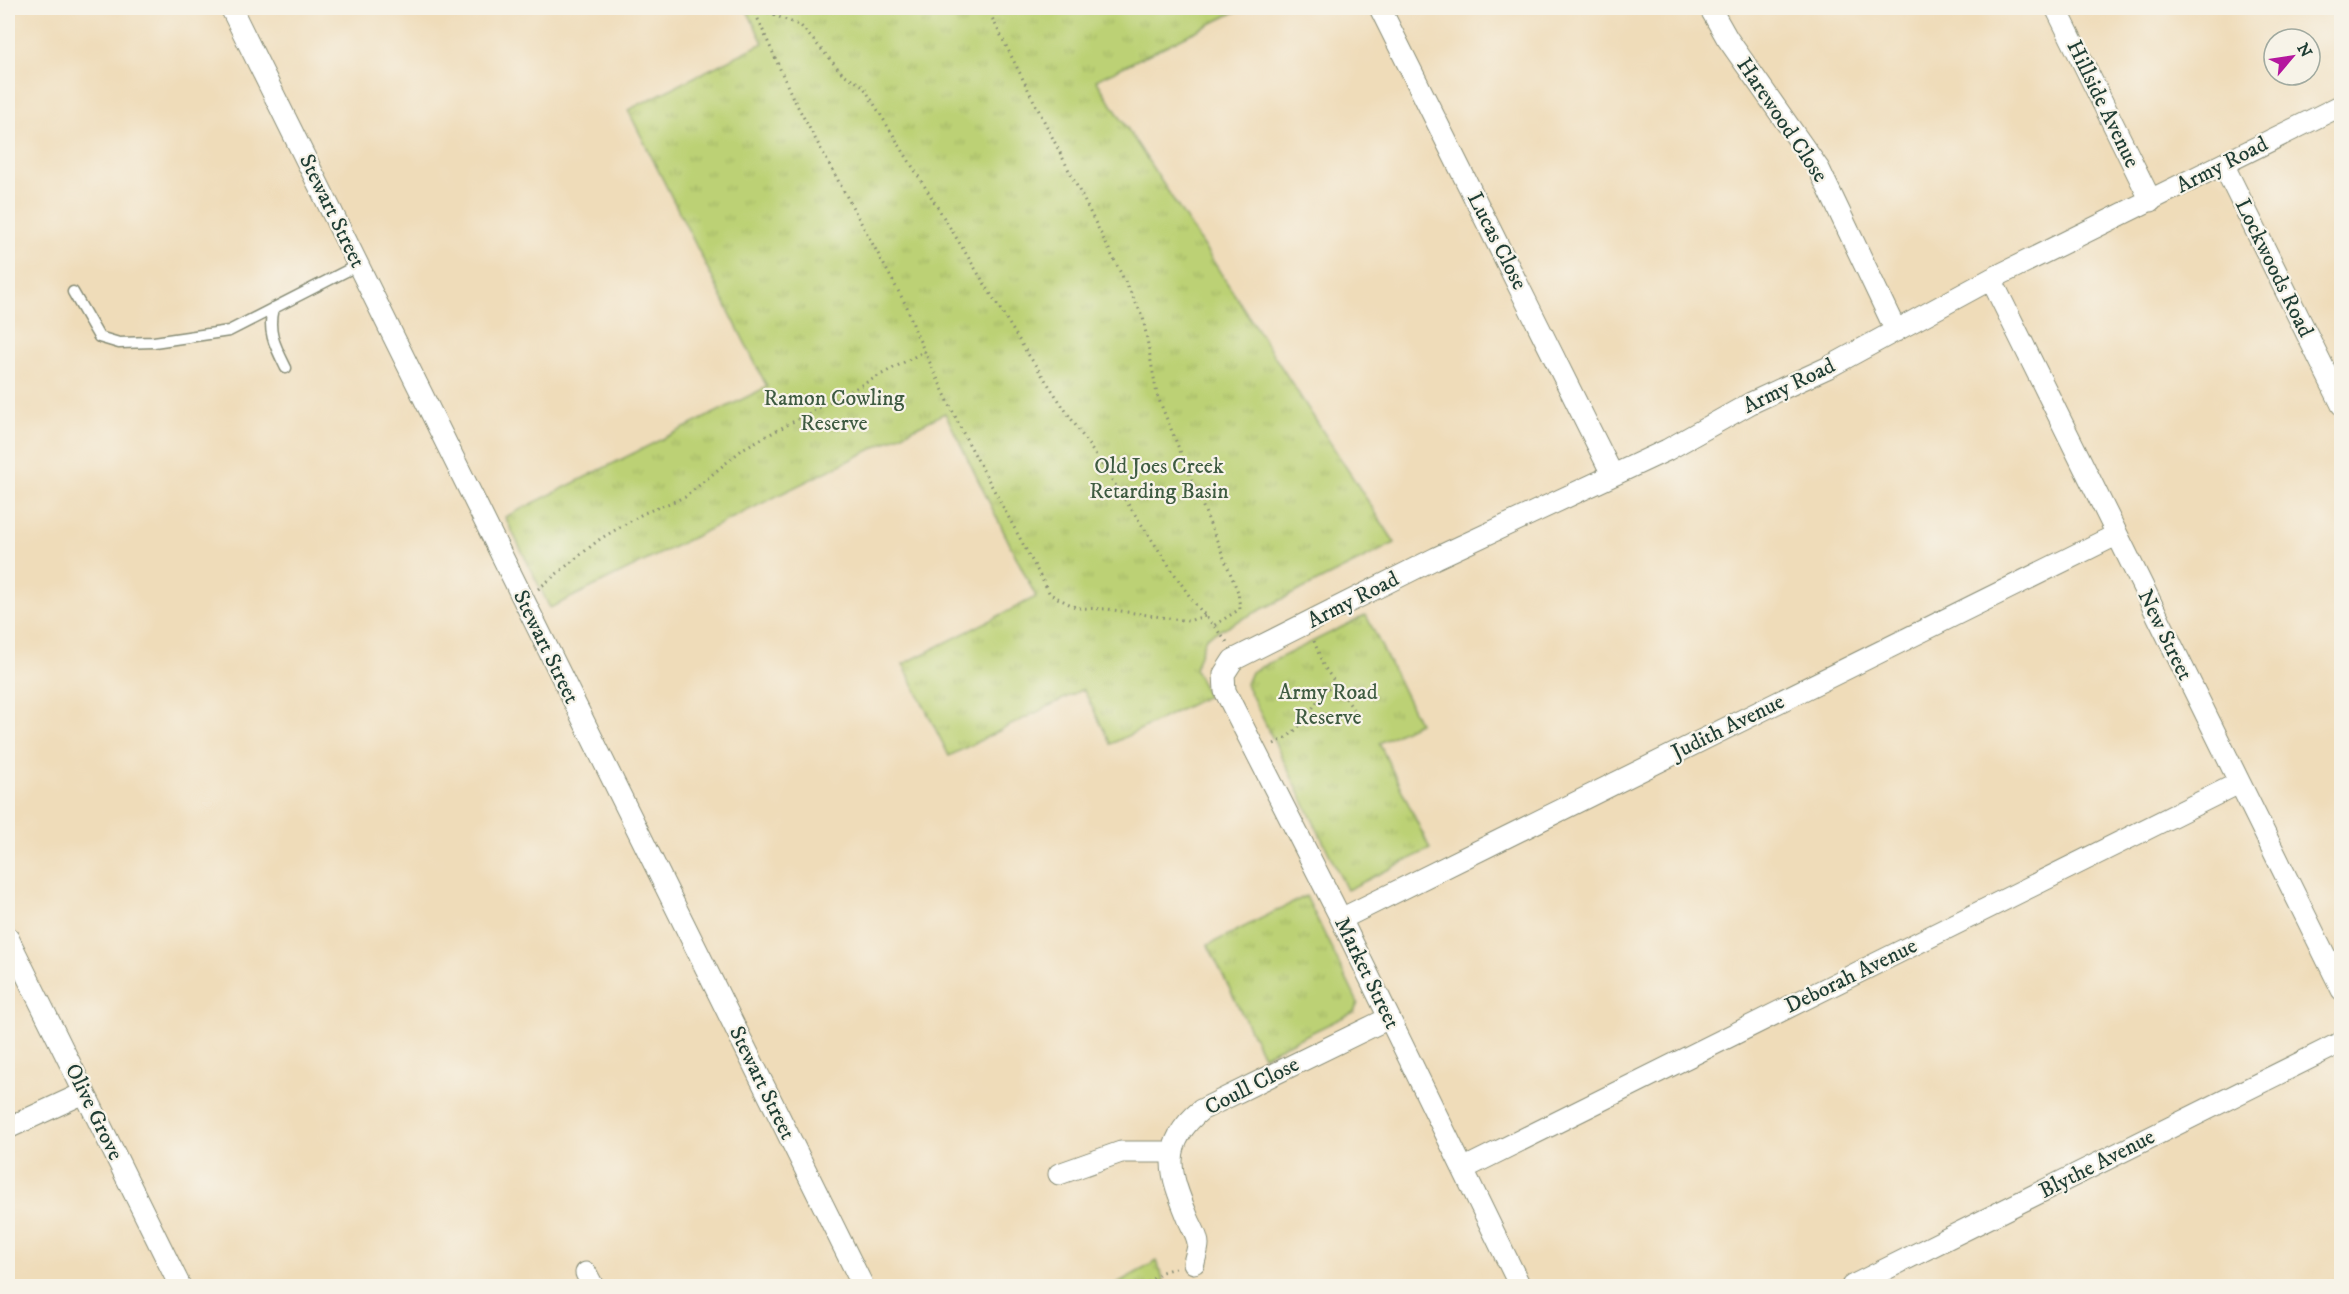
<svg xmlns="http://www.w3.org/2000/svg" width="2349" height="1294" font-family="'IM FELL DW Pica',serif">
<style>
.park{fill:url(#park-tufts);stroke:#6e8754;stroke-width:1.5}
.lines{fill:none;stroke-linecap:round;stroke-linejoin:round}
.service-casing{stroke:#878c76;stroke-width:13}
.minor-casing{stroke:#878c76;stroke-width:23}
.path{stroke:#878c76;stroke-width:3;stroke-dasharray:1.5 4.5;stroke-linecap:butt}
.service{stroke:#fff;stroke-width:10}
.minor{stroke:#fff;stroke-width:21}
.labels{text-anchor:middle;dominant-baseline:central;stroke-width:4.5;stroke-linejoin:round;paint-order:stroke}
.street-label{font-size:22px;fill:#1f3d34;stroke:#f7f3e8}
.park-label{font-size:22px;fill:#3e5b41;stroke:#f7f3e8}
</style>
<defs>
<pattern id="park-tufts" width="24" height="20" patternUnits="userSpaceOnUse" patternTransform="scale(1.5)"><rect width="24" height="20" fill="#bcd175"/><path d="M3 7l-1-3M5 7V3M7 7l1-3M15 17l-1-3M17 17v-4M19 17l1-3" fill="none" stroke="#a1b466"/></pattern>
</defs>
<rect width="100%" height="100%" fill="#f7f3e8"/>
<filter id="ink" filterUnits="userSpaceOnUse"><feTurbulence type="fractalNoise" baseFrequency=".0167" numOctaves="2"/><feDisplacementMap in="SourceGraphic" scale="12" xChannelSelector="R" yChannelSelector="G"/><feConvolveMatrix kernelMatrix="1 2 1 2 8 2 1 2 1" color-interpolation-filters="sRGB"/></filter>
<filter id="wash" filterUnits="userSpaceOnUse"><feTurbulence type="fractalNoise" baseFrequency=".008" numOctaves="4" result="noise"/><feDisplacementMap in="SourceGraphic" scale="24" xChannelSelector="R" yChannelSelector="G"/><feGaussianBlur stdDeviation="1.35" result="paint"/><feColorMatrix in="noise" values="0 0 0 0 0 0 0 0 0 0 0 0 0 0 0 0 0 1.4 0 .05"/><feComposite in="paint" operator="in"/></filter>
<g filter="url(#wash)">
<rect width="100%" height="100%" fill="#efdcb9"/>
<path class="park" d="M746,8h497l-147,72 299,463 -189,94 -11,32 13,27 -97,48 -28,-55 -134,67 -46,-92 133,-67 -91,-184 -395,195 -45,-91 262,-130 -139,-277 135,-67z
M1366,615l53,108 -40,20 51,106 -83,41 -101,-206 5,-12z
M1306,896l52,107 -4,9 -91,44 -55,-111z
M1157,1261l7,21 -4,4h-48z"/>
</g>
<g filter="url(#ink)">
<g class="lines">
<g class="service-casing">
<path id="service" d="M73,292l26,45 20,6 35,-1 75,-11 129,-66
M273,308c-6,24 2,38 13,60"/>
</g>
<g class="minor-casing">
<path id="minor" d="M231,8l632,1278
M1380,8l232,466
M1710,8l17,30 92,131 77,162
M2056,8l95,193
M2223,164l119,241
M1991,279l351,711
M1341,919l775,-384
M8,938l172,348
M8,1128l76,-35
M1463,1169l776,-386
M1059,1174l62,-22h50
M1194,1263c1,-6 4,-13 4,-19 0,-8 -7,-18 -10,-26 -18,-44 -29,-73 13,-108l188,-92
M586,1273l7,13
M1520,1286l-179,-367 -116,-228 -1,-17 9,-14 203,-102 231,-108 84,-47 78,-36 162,-88 351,-174
M1852,1286l490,-244"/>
</g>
<path class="path" d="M753,8l39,88 115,211 9,26 46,98 88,163 27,14 30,1 81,12 17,-5
M757,8l44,18 41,47 21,13 161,262 168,252 35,42
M987,8l156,309 14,78 81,197 2,17 -27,17
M538,589l62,-50 44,-26 41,-16 59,-49 181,-97
M1314,641l9,24 30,44
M1274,744c34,-15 33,-38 61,-61
M1143,1286l19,-14 13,-4"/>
<use href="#service" class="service"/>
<use href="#minor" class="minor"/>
</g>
</g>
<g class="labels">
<g class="street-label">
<text transform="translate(2103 104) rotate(64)">Hillside Avenue</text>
<text transform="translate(1782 120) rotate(56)">Harewood Close</text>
<text transform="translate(2222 165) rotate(-27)">Army Road</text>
<text transform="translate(332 211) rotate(64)">Stewart Street</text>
<text transform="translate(1497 241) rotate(63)">Lucas Close</text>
<text transform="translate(2274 268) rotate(64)">Lockwoods Road</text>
<text transform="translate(1789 386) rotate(-26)">Army Road</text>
<text transform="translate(1353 600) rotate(-27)">Army Road</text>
<text transform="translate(2165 635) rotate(64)">New Street</text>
<text transform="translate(546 647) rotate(64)">Stewart Street</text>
<text transform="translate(1728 727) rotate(-26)">Judith Avenue</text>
<text transform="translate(1367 973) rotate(64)">Market Street</text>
<text transform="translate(1851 976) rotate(-26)">Deborah Avenue</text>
<text transform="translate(762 1083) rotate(64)">Stewart Street</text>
<text transform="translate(1252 1086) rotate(-27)">Coull Close</text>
<text transform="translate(94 1112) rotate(64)">Olive Grove</text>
<text transform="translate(2097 1164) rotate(-27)">Blythe Avenue</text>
</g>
<g class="park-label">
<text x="834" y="398">Ramon Cowling<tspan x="834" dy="25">Reserve</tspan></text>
<text x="1159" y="466">Old Joes Creek<tspan x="1159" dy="25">Retarding Basin</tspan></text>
<text x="1328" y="692">Army Road<tspan x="1328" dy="25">Reserve</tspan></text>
</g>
</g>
<rect width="2349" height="1294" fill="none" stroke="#f7f3e8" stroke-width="30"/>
<g transform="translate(2292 57) rotate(61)"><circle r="28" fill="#f7f3e8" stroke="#a1aaa0" stroke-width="1.5"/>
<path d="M0-4.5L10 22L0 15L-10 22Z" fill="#b5179e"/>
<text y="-9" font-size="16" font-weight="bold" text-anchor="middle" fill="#1f3d34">N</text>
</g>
</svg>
